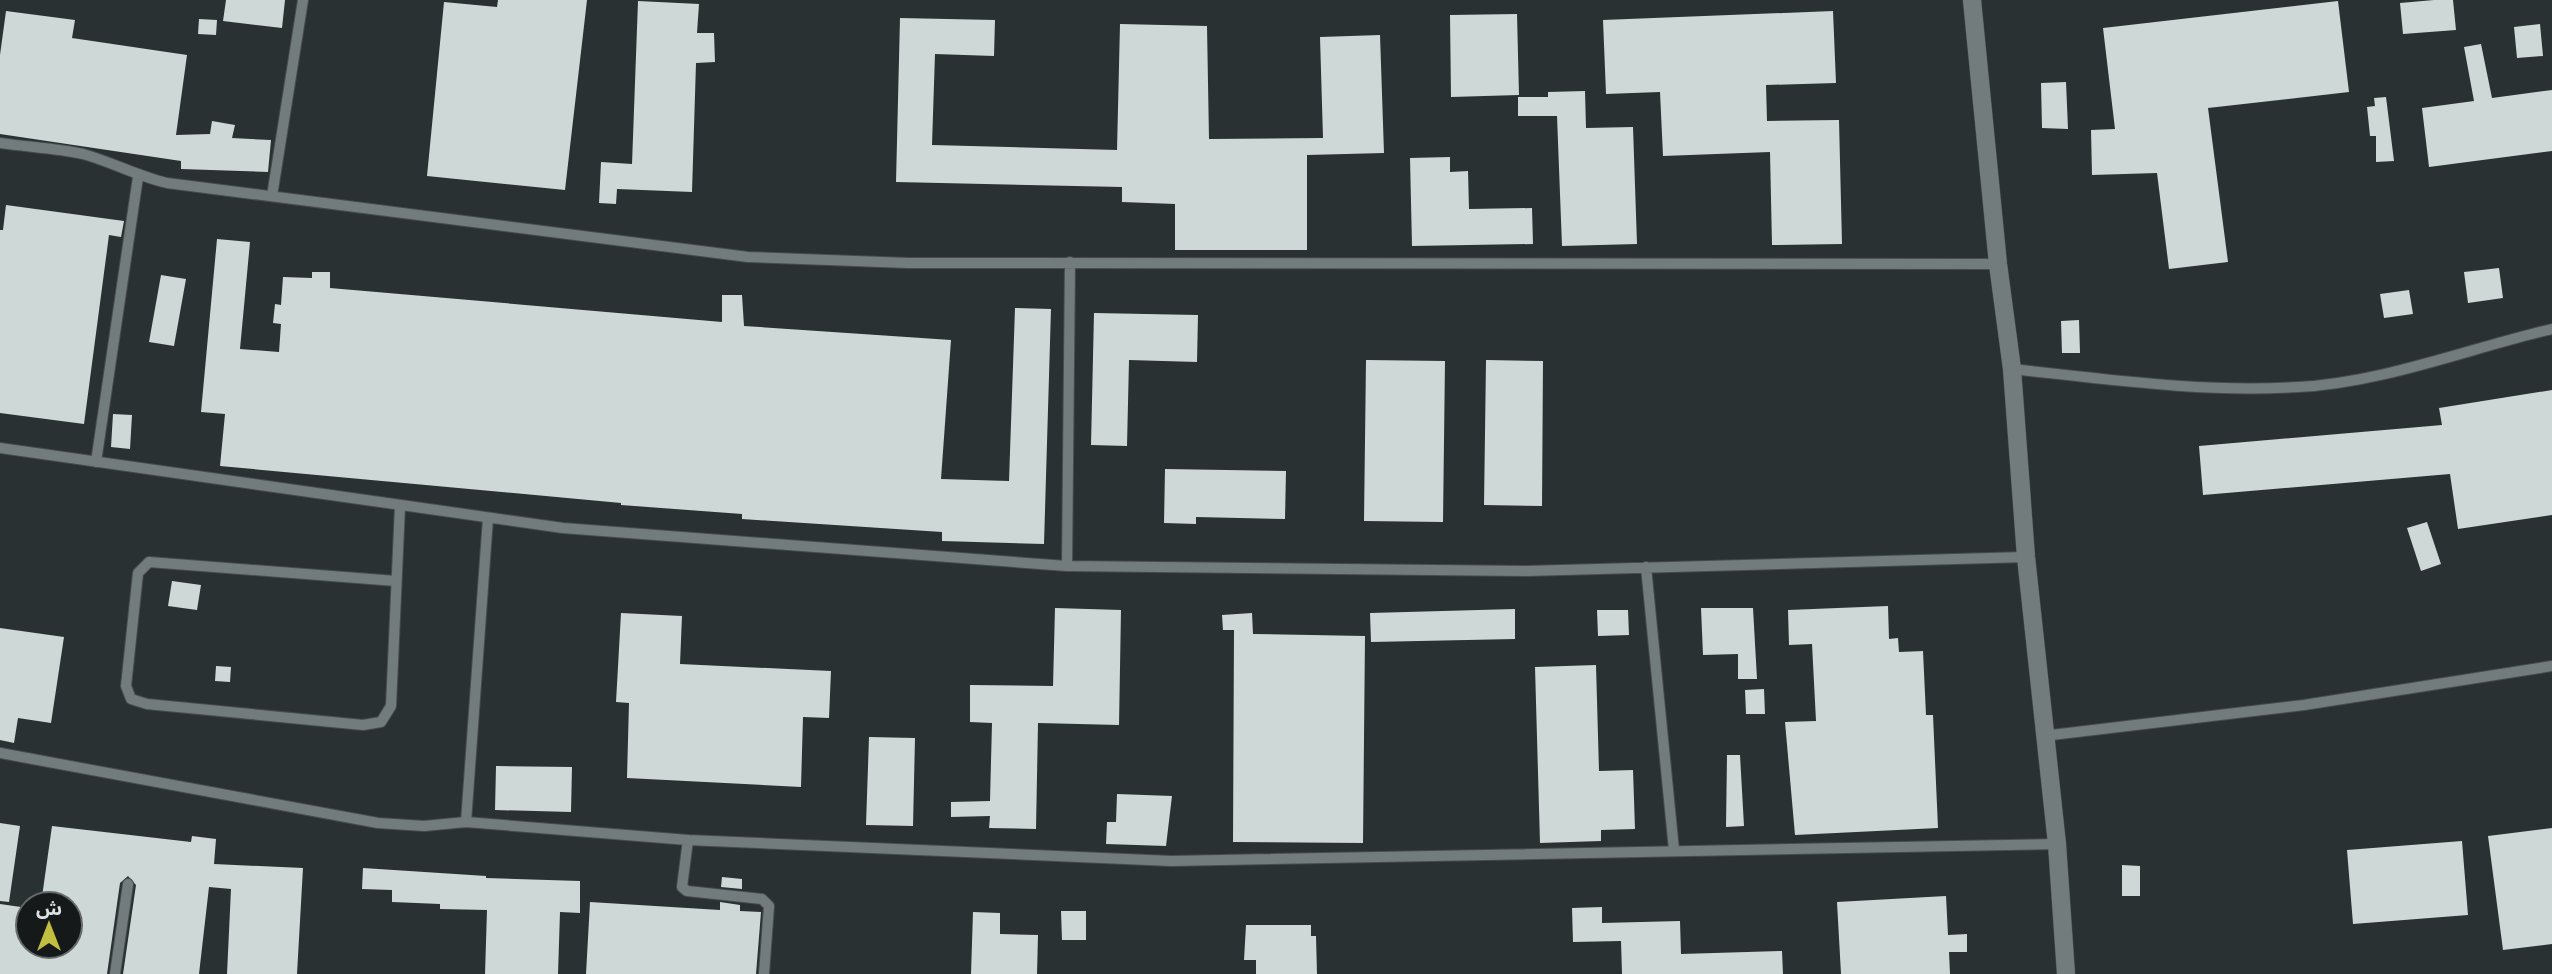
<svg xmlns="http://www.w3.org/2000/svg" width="2552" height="974" font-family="'Fira Sans Condensed','Noto Sans Arabic',sans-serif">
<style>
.building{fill:#ced8d7}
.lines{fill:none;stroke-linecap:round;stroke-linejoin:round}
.lane-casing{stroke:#474d4f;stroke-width:12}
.street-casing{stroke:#474d4f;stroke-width:19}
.lane{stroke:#737c7d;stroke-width:10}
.street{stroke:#737c7d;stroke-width:18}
</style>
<rect width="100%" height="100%" fill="#2a3133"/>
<path class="building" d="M226,0h59l-3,28 -59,-7z
M498,0h89l-22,190 -138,-14 17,-174 53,5z
M2434,0h19l3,30 -53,4 -3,-31z
M638,1l61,3 -2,29h17l1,29 -19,1 -4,129 -75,-3 -1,15 -17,-1 2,-41 31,2z
M2338,1l11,91 -141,16 20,154 -59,7 -12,-96 -65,2 -1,-45 24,-1 -12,-101z
M6,11l69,9 -3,18 115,17 -11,80 34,-1 2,-13 23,4 -3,13 39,2 -3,32 -87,-3v-8l-181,-27v-79z
M1833,11l3,72 -70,2 1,36 72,-1 3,124 -70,1 -2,-93 -107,4 -3,-64 -54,2 -3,-74z
M1517,14l2,81 -68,2 -1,-82z
M900,18l95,2 -1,36 -59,-2 -3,91 185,5 3,-126 87,2 2,113 114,-1 -3,-101 60,-2 4,118 -77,2v95h-132v-46l-53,-2v-15l-226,-5z
M199,19l18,1 -1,15 -18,-1z
M2540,24l3,32 -26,2 -3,-31z
M2481,44l11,54 60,-8v61l-123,16 -7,-59 52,-7 -10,-54z
M2066,82l2,47 -26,-1 -1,-45z
M1585,91l1,37 47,-1 4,117 -75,2 -5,-130h-39v-19h30v-5z
M2386,97l8,64 -18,1v-26h-6l-3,-29 8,-1 -1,-8z
M1450,157v15l18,-1 1,38 63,-1 1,36 -121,2 -2,-88z
M6,205l118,16 -3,16 -12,-2 -25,189 -84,-11v-183h3z
M217,239l33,3 -10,107 39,3 2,-28 -8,-1 2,-19 6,1 2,-28 29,1v-6h18v16l392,34v-27h20l2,31 207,14 -10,139 68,2 6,-173 36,1 -7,235 -102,-3v-9l-200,-13v-5l-121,-9v-2l-401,-37 5,-52 -24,-2z
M2499,268l4,30 -35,5 -4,-31z
M161,275l25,4 -12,67 -25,-4z
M2409,290l4,24 -29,4 -4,-24z
M1094,313l104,2 -1,47 -68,-2 -2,86 -36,-1z
M2079,320l1,33h-18l-1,-32z
M1366,360l79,1 -2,161 -79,-1z
M1486,360l57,1 -1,145 -58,-1z
M2552,390v125l-94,14 -8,-55 -247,21 -4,-49 243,-21 -3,-17z
M113,414l19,1 -2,34 -19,-2z
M1165,469l121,2 -1,48 -89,-2v7l-32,-1z
M2427,522l14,42 -20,7 -14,-43z
M172,581l29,4 -4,25 -29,-4z
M1888,606l1,33 9,-1 1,14 24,-1 3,64h7l5,113 -143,7 -10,-113 31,-1 -4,-77 -23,1 -1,-35z
M1055,608l66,2 -2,115 -81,-2 -2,106 -47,-1 1,-12 -39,1v-15l39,-1 2,-78 -22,-1v-37l83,1z
M1701,608h52l4,71h-19v-25l-35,1z
M1515,609v30l-144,3 -1,-29z
M1597,610h31l1,25 -31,1z
M621,613l61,3 -2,48 151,7 -2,47 -26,-1 -2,70 -174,-9 2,-75 -13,-1z
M1252,613l1,21 112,2 -2,207 -130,-1 1,-212h-11l-1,-15z
M0,628l64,9 -13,86 -33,-5 -4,25 -14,-3z
M1596,665l3,106 34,-1 2,59 -34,1v11l-61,2 -5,-176z
M216,666l15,1 -1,15 -15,-1z
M1764,689l1,25h-19l-1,-24z
M869,737l46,1 -2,88 -47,-1z
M1727,755h13l4,71 -18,1z
M496,766l76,1 -1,45 -76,-2z
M1117,794l55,2 -6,50 -60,-2 1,-22h9z
M0,823l20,3 -11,76 -9,-1z
M52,826l139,16 1,-6 24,3 -2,25 89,4 -6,106h-70l4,-85 -22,-2 -10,87h-76l13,-89 -8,-9 -8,7 -13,91h-107v-70l28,4v38h42v-42h-29z
M2552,828v116l-49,6 -15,-114z
M2462,841l6,74 -115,9 -6,-74z
M2122,865l18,1v30h-18z
M363,868l123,8v2l94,3v32l-20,-1 -2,62h-73l2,-64 -47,-1v-5l-48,-2v-12l-30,-1z
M722,877l20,2v10l-21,-2z
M1946,896l2,39 19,-1v18h-18l1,22h-109l-4,-72z
M590,902l130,8v-8l20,3v6l21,1 -5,62h-170z
M1602,907v16l78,-2 1,33 101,-3 1,23h-161l-1,-33 -48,1 -1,-34z
M1061,911h25v29h-24z
M973,912l27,1v21l38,1 -1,39h-66z
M1246,925h65v11h5l1,38h-61v-14h-12z"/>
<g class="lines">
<g class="lane-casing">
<path id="lane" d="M0,143c27,4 56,5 83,11 29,8 54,22 84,29l581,74 160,6 1090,1
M272,196l31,-196
M2012,369c94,10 191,24 286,18 84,-4 172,-39 254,-58
M0,448l563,80 504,38 459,5 500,-14
M96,462l42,-285
M1067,566l3,-304
M1646,567l28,283
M396,581l-247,-19 -11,11 -12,113 5,13 16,5 216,21 18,-3 10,-16 9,-200
M2043,736l261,-31 248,-39
M0,753l378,70 46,3 42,-4 222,18 483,21 886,-17
M466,822l22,-304
M688,840l-6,47 5,4 75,8 7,7 -5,68
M115,974l13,-90"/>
</g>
<g class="street-casing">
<path id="street" d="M1972,0l26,264 14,105 14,188 31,287 9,130"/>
</g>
<use href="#lane" class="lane"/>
<use href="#street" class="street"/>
</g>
<g transform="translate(49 925)"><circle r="33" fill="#151919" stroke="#656969" stroke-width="2"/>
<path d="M0-5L12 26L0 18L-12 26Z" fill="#c1be40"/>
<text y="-10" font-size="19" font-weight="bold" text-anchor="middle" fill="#dce1e2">ش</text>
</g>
</svg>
